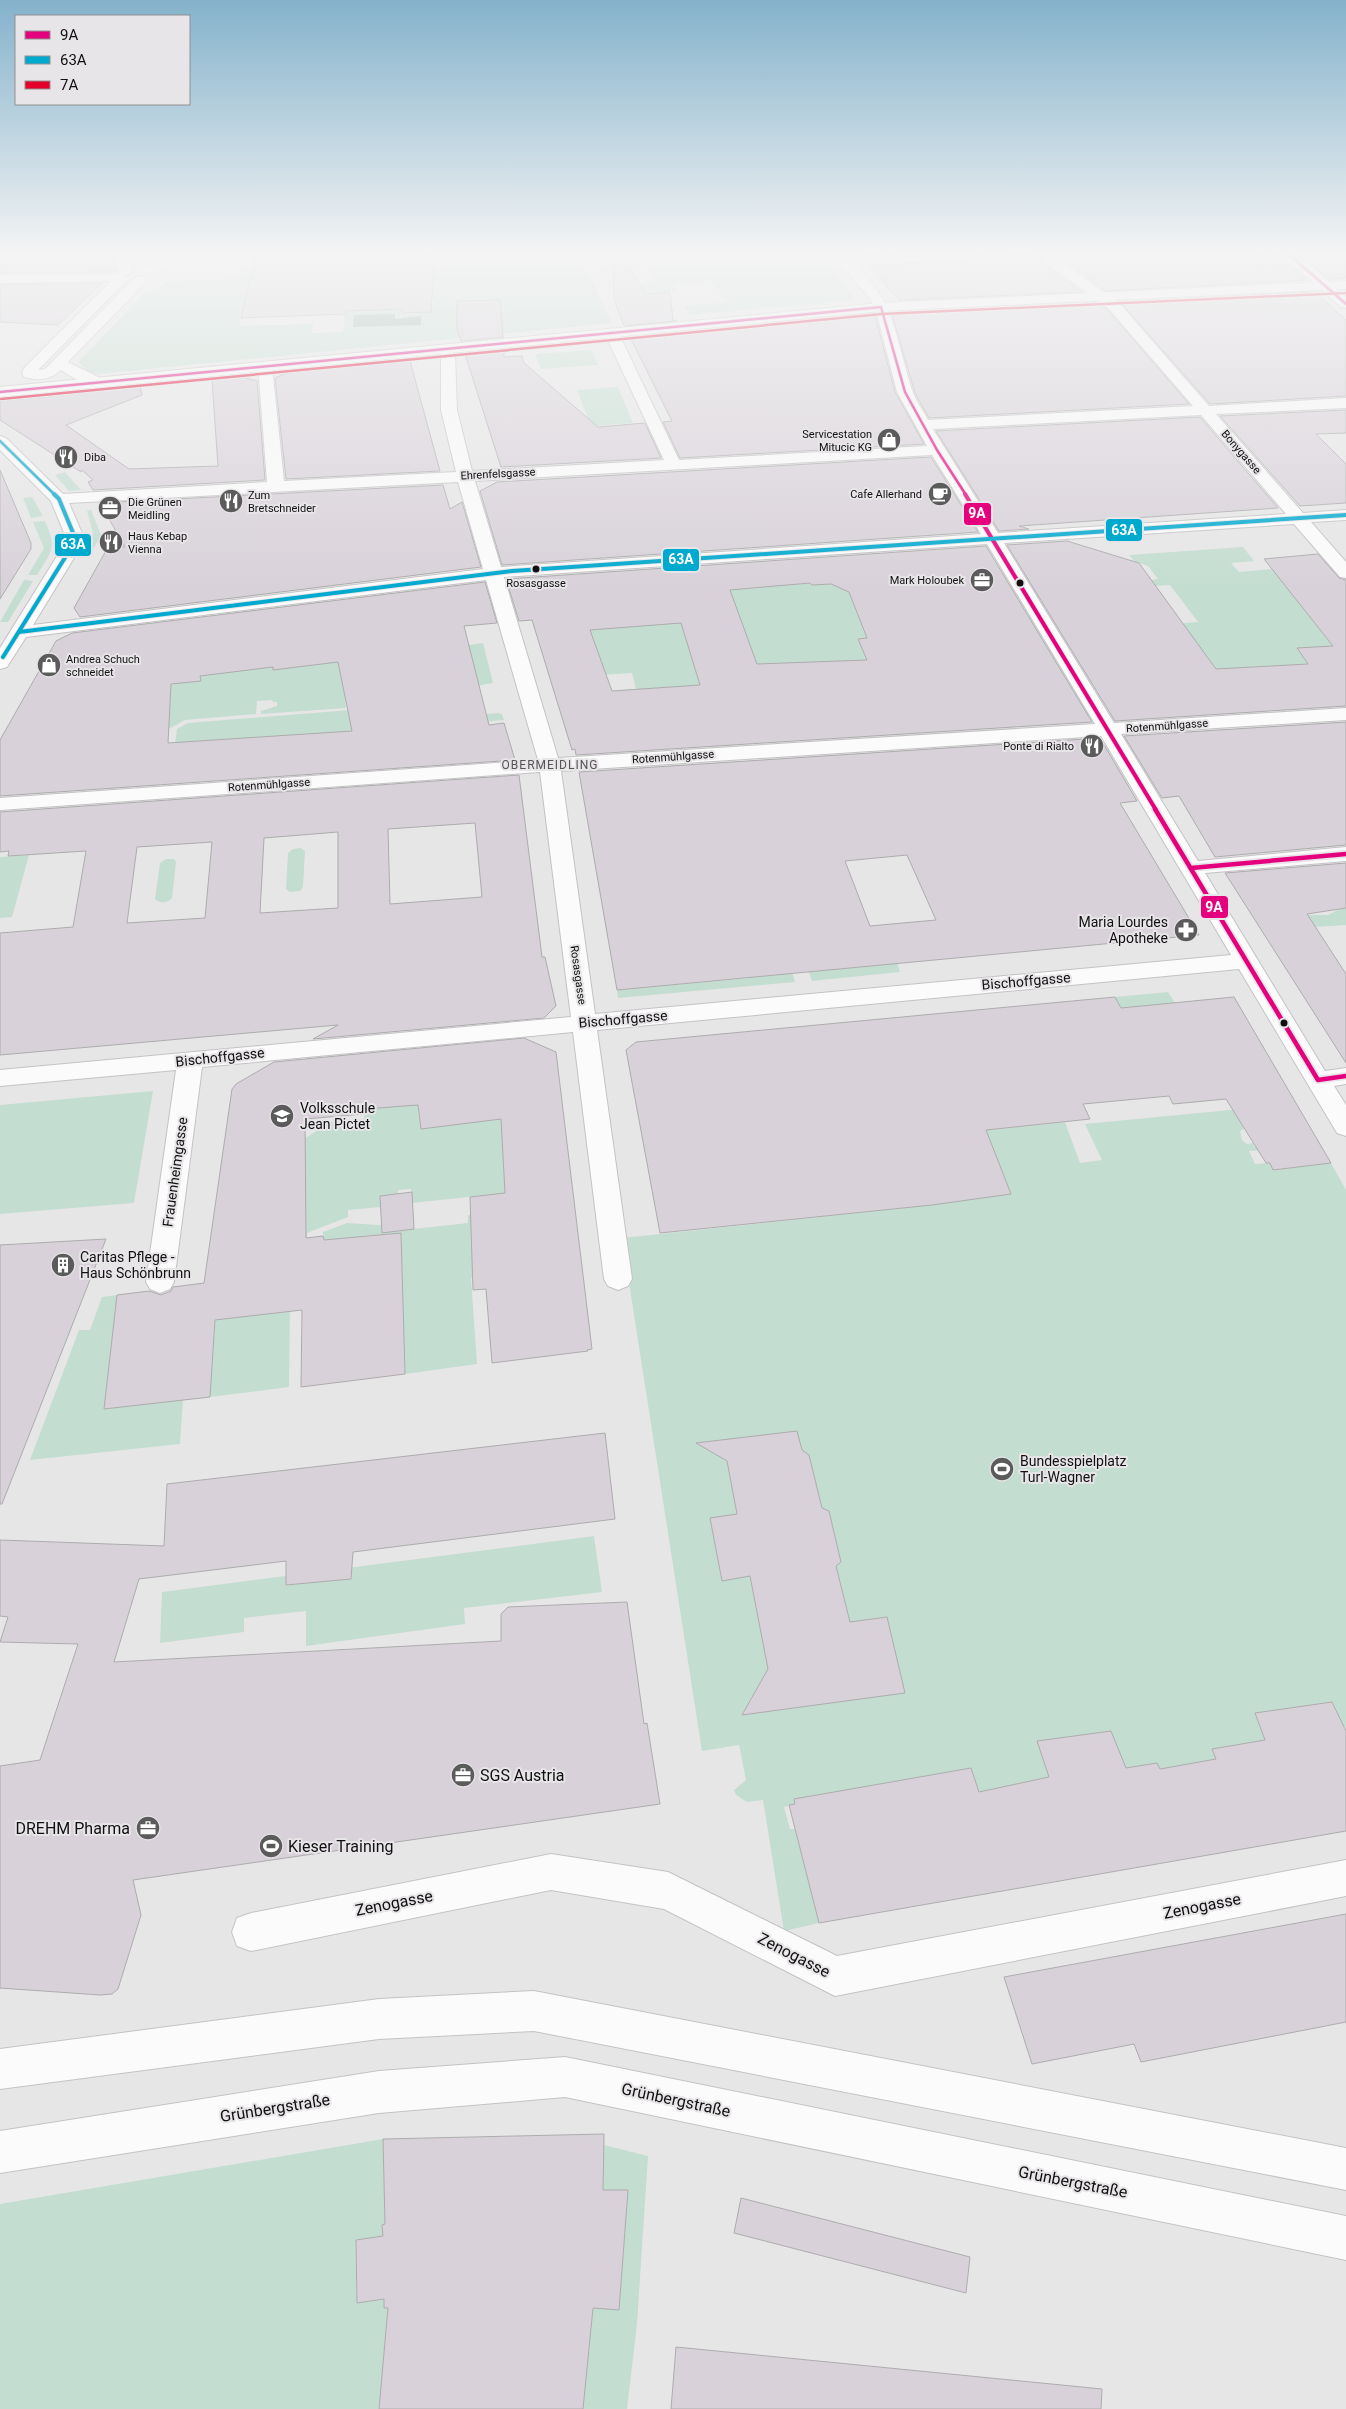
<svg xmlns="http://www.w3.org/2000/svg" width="1346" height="2409" font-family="Roboto,sans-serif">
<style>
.green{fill:#c4ddd1;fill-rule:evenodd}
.water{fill:#8fb0a0}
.building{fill:#d8d1d9;stroke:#adacad;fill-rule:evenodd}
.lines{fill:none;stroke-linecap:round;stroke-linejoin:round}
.minor-casing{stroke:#c4c3c4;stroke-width:2}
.major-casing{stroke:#c4c3c4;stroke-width:2}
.minor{fill:#fbfbfb;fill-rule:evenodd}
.major{fill:#fbfbfb;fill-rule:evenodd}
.bus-1-far2-casing{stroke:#e8e5e8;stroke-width:4.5}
.bus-1-far1-casing{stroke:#e8e5e8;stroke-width:6}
.bus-1-casing{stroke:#e8e5e8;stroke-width:8}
.bus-2-far1-casing{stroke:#e8e5e8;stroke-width:4.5}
.bus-2-casing{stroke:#e8e5e8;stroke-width:6}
.bus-3-casing{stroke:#e8e5e8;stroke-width:4.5}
.bus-1-far2{stroke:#e5007d;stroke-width:2.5}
.bus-1-far1{stroke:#e5007d;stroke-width:4}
.bus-1{stroke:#e5007d;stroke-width:4.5}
.bus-2-far1{stroke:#00a9ce;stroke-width:2.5}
.bus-2{stroke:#00a9ce;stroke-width:4}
.bus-3{stroke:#e4002b;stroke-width:2.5}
.bus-dot{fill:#111011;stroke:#e8e5e8;stroke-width:2}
.labels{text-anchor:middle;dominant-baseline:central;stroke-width:4;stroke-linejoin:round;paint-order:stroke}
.far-poi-label{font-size:11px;fill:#111011;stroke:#e8e5e8;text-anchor:start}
.far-street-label{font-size:11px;fill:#111011;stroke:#e8e5e8}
.far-bus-label{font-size:11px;fill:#111011;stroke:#e8e5e8}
.far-neighbourhood-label{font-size:12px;letter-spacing:1px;fill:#565356;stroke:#e8e5e8}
.poi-label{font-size:14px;fill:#111011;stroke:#e8e5e8;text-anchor:start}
.street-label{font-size:14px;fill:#111011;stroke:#e8e5e8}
.near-poi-label{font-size:16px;fill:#111011;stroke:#e8e5e8;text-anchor:start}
.near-street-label{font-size:16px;fill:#111011;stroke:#e8e5e8}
.line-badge{stroke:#e8e5e8;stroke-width:2}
.badge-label{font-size:14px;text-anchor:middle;font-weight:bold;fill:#fff}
</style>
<rect width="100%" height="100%" fill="#e7e6e7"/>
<path class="green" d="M424,251h154l34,72 -514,51 -8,-1 -12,-11 66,-68 20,-9 1,-4 69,-2 6,-2 2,-10 87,-2 -5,38 -80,2 -5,21 74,-2 -1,9 31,-1 2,-21 58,-2v4l30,-5 1,-8h-10l1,-38h10v-7h-11z
M590,251h215l28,19 22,30 -165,15 -6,-9 44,-4 -17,-21 -38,3 4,7 -31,3 -7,-10 17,-2 -9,-13 -47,4z
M591,350l7,15 -57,4 -6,-15z
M618,387l15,36 -42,3 -14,-36z
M65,472l16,18 -12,1 -14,-16z
M32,497l11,19 -12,2 -8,-20z
M91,510l10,25 -7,13 -6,1 5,-16 -6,-22z
M45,521c12,28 7,29 -8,54h-9l16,-27 -11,-26z
M1243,547l11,14 -23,2 8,9 34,-3 62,80 -38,-1 11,16 -59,3 -35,13 -70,-54 54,-4 -28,-37 -15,1 -4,-6 7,-1 -10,-13 -14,-5 -5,-6z
M24,580l9,1 -25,41h-8z
M810,583l2,2 36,-2 19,55 -9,1 19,19 -167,60 -74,-29 -4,-16 -30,2 -33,-76 53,28 59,-4 25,-31 39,-5 1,2 14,-1v-2z
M483,643l10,40 -23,4 3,28 26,-2 3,1 2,6 -49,4 14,-79z
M388,656l-43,38 1,14 -85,6v-3l16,-5v-4h-4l-1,-2 -15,1 -1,13 -71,6 -18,10 -58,-22 61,-5 2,-32 138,-9 2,3z
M350,710l14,22 -189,12 2,-15 11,-6z
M301,848l4,3 -2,36 -3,4 -10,1 -4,-3 2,-36 5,-4z
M29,855l-17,62 -12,1v-61z
M166,859h8l2,3 -4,36c-4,5 -12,6 -17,1l5,-36z
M1346,908v17l-31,2 -11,-12h24l10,-5z
M897,962l3,10 -88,9 -4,-11z
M792,972l3,10 -177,16 -1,-8 132,-12v-2z
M1168,992l7,11 -54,5 -6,-11z
M153,1091l-19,112 -134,11v-109z
M442,1098l61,17v47l13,88 -31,26 -14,2 6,86 -72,10 -5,-141 -76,7 -1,-8 24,-9 47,3 1,5 73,-8v-8l31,-3 -2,-18 -85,9 -1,-14 -13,1v4l-18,2 1,11 -33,3v7l-41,16v5l-21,2 12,-97 32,-21 34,-3 1,-10zM447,1106l-26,22 -3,-19z
M1240,1109l8,13 -7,1 3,6 -4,2 2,9 5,4 6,-1 1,4 7,-1 2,4 -14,1 6,13 15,-1 4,7 57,-7 15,27v536l-2,1 -12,-25 -77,11 10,27 -53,9 4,10 -53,17 -7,-13 -21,4 -19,9 -9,-24 12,-2 -8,-19 -74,10 12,35 11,4 -81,12 -8,-24 -177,32 1,4 -11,3 6,22h5l24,94 -35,8 -21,-131 -16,2 -11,-7 -2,-5 12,-10 -7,-35 -37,6 -80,-513 310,-33 54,-75 79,-8 15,41 22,-3 -17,-36z
M218,1282l72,19 -1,86 -79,10z
M118,1295l-14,114 79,-9 -3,44 -150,16 49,-130h11l12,-33z
M594,1536l8,56 -138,16 1,16 -159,22v-35l-62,7v14l-84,11 2,-51z
M383,2139l2,85 -3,1 1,11 -27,4 1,63 27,-4v9h4l-9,101h-379v-205z
M604,2145l44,11 -11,168 -10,85h-44l10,-102 26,3 9,-120h-25z"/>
<path class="water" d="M395,314v5l26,-3v9l-68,2 1,-12z"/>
<path class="building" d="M0,251h113l4,19 -2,2 -115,1z
M257,251h167v4l11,-1 -4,58 -28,1v-4l-57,2v3l-105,4z
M613,251h5l28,43 24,-2 3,29h4l-53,5 -10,-26z
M855,251h98l-93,5z
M978,251h26v5l38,-2 2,10 38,28 -183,8 -29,-33 101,-8 7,-4z
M1083,251h194l2,3 -19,1 -9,7 9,5 30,-2 17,15 -202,11 -49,-39z
M1295,251h40l11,9v18l-18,1z
M102,283l-44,42 -58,-3v-37z
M1315,292l31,28v76l-136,8 -90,-102z
M500,300l3,37 -42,4 -4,-12v-28z
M1097,303l11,7 81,94 -260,14 -14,-25 -23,-78 20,-1 -2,-2z
M866,315h9l20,77 29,52 -244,14 -17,-36 9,-1 -42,-84z
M504,350v7l18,-1 2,7 74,64 47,-4 16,35 -160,9 -36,-113z
M410,361l30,110 -154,8 -11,-101 11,-5z
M242,377l15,4 8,99 -172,10 -5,-8 5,-2 -11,-10 -1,2 -81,-52v-19l140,-14 2,8 -76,30 63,44 89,-3 -6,-86z
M1346,410v23l-30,1 30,30v39l-46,3 -80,-90z
M1200,417l78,91 -259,18 10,3 -30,2 -63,-100z
M931,457l47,75 -476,33 -22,-74 17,-9z
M0,470l31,73v6l-31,50z
M443,485l7,24 12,-7 19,65 -401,50 -6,-9 34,-61h17l-25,-44z
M1067,541l72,22 77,106 92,-5 -11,-16 36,-2 -69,-87 54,-5 21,24 7,2v126l-231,15 -108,-176z
M986,546l106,176 -516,33 -1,-6 -3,1 -40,-130 -13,1 -13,-42zM810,583l2,2 19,-1 18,8 18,46 -9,1 9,21 -110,4 -27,-74zM681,623l19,62 -88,6 -22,-61z
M485,582l12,41 -33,3 25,99 15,-2 11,37 -515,36v-56l56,-99 16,-8zM338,662l14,69 -184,12 3,-59 30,-3 -1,-5 73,-9v3z
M1346,722v123l-131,12 -36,-61 -17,2 -38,-62z
M1100,738l37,63 -17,2 79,132 -582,55 -38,-218zM907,855l29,65 -66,6 -25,-65z
M519,775l23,182h3l11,49 -12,12 -231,21 25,-14 -338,30v-122l73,-6 13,-76 -78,5 1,-5 -9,1v-40zM475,823l7,74 -92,7 -2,-75zM338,832v76l-78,5 4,-75zM212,842l-7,76 -78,5 10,-76z
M1346,863v45l-39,6 39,60v89l-121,-190z
M1115,997l6,11 113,-11 97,166 -58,7 -3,-7h-4l-40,-64 -53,5 -4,-8 -86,8 7,15 -104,11 25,64 -79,11 -272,28 -34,-183 10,-8z
M524,1038l32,14 36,297 -5,1 1,1 -96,12 -6,-74 -13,1 -3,-93 35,-4 -4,-74 -80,10 -3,-24 -53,4 -1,5 -59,5 1,119 17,-2 1,4 77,-7 4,141 -104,13 1,-77 -87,10 -5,77 -106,12 13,-114 32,-4 12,4 10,-4 2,-4 31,-4 28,-194 4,-5 38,-22z
M412,1192l2,37 -32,4 -2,-37z
M106,1239l-104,265h-2v-259z
M797,1431l5,19 7,5 13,53 7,3 12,51 -5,4 14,56 37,-5 18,76 -163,22 26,-46 -18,-93 -28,5 -12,-63 27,-4 -10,-53 -31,-18z
M605,1433l10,86 -262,33 -2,27 -65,6v-24l-147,18 -25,83 387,-21v-27l7,-7 119,-5 17,122 3,-1 13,81 -527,76 8,35 -23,74 -6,5 -12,1 -100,-7v-222l40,-6 38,-116 -78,-2 8,-25 -8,-1v-76l164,6 3,-62z
M1332,1702l14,29v100l-527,92 -30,-118 6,-1 -1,-5 177,-31 8,24 70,-15 -12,-36 74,-10 15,37 31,-5 3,6 56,-10 -4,-10 53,-9 -10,-27z
M1346,1914v108l-205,40 -7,-18 -102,20 -28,-87z
M604,2134l-1,56h25l-9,120 -26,-2 -10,101h-204l9,-101h-4v-9l-27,4 -1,-63 27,-4 -1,-11 3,-1 -2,-85z
M741,2198l229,59 -4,36 -232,-60z
M676,2347l426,42 -1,20h-430z"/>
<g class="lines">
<g class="minor-casing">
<path id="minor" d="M115,251h12l5,20 -2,3h-7l5,5 -90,91 7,-1 90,-92h10l2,3 -2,3 -77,79c9,5 32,14 36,20l-2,3c-13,4 -30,-8 -41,-15 -11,10 -23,11 -37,7l-2,-3 2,-6 87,-87 -111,2v-8l120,-1z
M186,251h16l-1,3 -46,19h-10l-2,-3 2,-3z
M819,251h14l13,8 130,-8 1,2 -6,4 -115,9c39,35 41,77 56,124 3,10 11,20 16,30l265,-14 -84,-97 -64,-47 -2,-11h10l3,6 63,46 90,103 137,-8v10l-130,6 87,99 43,-3v10l-35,2 35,40v16l-6,-1 -46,-53 -290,19 110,180 232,-15v12l-225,14 77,127 148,-14v14l-141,12 120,198 21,-3v16l-12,2 12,19v31l-9,-3 -98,-164 -642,61 35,249 -4,7 -10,4 -10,-4 -4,-7 -31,-247 -371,35 -28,215 -4,7 -10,4 -10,-4 -4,-7 30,-212 -176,16v-16l571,-53 -31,-245 -540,38v-12l538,-38 -52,-180 -460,57 -19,30 -7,2v-21l67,-108 -16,-39 -51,-51v-14l6,2 57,56 204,-12 -9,-116 7,-4 7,4 12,115 172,-9 -15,-62v-56l7,-4 7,4 2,56 15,61 192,-11 -60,-128 7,-4 7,4 61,128 248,-14 -30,-54 -20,-78 -6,-14 -23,-27 -8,-6h-12l-2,-3 5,-3zM1201,415l85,99 -288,19 -65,-104zM932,455l49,79 -480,33 -26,-86zM458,482l25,87 -450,56 52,-85 -16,-37zM987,544l108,180 -537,34 -54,-181zM1101,736l130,219 -636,59 -34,-243z
M1279,251h13l8,5 46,41v11l-5,-1 -50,-44 -31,2 -7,-4 7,-4 23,-1z
M551,1854l117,18 169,84 509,-96v36l-511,100 -171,-87 -113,-19 -300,61 -14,-5 -5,-14 5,-14 14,-5z"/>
</g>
<g class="major-casing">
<path id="major" d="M1346,281v8l-465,22 -881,86v-10l881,-84z
M534,1991l812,157v42l-812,-159 -155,8 -379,50v-40l379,-50z
M565,2057l781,159v44l-781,-163 -186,16 -379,60v-42l379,-60z"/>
</g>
<use href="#minor" class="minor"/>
<use href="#major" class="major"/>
<g class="bus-1-far2-casing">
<path id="bus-1-far2" d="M1285,251l61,53
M881,307l24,85 32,58 29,45
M0,392l881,-85"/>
</g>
<g class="bus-1-far1-casing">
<path id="bus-1-far1" d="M965,494l191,316"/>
</g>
<g class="bus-1-casing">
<path id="bus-1" d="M1155,809l163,271 28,-4
M1191,868l155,-14"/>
</g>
<g class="bus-2-far1-casing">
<path id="bus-2-far1" d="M0,441l55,54"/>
</g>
<g class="bus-2-casing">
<path id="bus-2" d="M19,632l493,-61 834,-56
M3,657l73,-117 -17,-41 -5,-5"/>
</g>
<g class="bus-3-casing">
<path id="bus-3" d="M1,399l881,-85 464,-21"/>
</g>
<use href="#bus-1-far2" class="bus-1-far2"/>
<use href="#bus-1-far1" class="bus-1-far1"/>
<use href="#bus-1" class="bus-1"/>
<use href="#bus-2-far1" class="bus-2-far1"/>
<use href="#bus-2" class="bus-2"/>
<use href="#bus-3" class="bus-3"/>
</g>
<linearGradient id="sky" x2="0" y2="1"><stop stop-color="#84b2cb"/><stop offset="0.43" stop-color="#f4f4f4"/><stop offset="1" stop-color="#f4f4f4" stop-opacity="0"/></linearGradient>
<rect width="1346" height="588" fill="url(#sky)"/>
<defs>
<g id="shop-disc" transform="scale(1.25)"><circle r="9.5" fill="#5c5b5c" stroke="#e8e5e8"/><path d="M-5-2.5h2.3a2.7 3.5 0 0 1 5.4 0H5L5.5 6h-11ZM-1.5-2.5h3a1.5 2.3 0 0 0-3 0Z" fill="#fff"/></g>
<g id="restaurant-disc" transform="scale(1.25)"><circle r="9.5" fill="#5c5b5c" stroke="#e8e5e8"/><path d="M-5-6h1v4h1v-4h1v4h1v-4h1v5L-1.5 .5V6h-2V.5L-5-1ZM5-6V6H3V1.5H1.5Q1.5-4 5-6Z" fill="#fff"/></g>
<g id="cafe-disc" transform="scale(1.25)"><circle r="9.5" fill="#5c5b5c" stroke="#e8e5e8"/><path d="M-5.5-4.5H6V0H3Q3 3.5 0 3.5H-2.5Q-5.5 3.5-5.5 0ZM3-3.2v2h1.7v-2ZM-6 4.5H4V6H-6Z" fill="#fff"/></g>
<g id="office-disc" transform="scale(1.25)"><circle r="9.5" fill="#5c5b5c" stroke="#e8e5e8"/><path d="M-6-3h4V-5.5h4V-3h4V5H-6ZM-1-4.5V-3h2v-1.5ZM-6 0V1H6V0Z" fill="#fff"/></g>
<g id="pharmacy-disc" transform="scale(1.25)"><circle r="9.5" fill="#5c5b5c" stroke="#e8e5e8"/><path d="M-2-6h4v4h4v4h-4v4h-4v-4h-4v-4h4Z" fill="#fff"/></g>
<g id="school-disc" transform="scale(1.25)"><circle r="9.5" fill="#5c5b5c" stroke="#e8e5e8"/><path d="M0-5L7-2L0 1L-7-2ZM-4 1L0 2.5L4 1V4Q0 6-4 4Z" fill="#fff"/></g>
<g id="building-disc" transform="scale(1.25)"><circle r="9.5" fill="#5c5b5c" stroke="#e8e5e8"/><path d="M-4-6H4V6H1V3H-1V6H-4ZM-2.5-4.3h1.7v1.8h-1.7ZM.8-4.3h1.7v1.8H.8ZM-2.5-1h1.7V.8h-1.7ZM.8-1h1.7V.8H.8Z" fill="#fff"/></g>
<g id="stadium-disc" transform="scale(1.25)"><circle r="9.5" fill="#5c5b5c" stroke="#e8e5e8"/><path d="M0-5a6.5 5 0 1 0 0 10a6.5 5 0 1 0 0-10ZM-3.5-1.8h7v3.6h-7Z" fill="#fff"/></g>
</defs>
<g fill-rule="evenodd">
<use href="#shop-disc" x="889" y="440"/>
<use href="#restaurant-disc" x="66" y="457"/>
<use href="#cafe-disc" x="940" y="494"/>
<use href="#restaurant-disc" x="231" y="501"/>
<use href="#office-disc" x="110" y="508"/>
<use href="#restaurant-disc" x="111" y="542"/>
<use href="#office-disc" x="982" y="580"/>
<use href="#shop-disc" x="49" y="665"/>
<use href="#restaurant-disc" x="1092" y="746"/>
<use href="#pharmacy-disc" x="1186" y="930"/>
<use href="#school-disc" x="282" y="1116"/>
<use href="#building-disc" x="63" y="1265"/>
<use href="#stadium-disc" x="1002" y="1469"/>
<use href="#office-disc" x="463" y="1775"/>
<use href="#office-disc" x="148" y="1828"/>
<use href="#stadium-disc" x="271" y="1846"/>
</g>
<g class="bus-dot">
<circle cx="536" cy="569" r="4.5"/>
<circle cx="1020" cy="583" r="4.5"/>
<circle cx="1284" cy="1023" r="4.5"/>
</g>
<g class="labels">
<g class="far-poi-label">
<text x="872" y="434" text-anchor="end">Servicestation<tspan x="872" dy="13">Mitucic KG</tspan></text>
<text x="84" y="457">Diba</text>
<text x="922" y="494" text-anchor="end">Cafe Allerhand</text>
<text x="248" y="495">Zum<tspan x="248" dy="13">Bretschneider</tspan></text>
<text x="128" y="502">Die Grünen<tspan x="128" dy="13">Meidling</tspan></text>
<text x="128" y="536">Haus Kebap<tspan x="128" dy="13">Vienna</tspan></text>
<text x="964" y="580" text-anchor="end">Mark Holoubek</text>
<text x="66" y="659">Andrea Schuch<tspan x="66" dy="13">schneidet</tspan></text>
<text x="1074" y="746" text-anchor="end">Ponte di Rialto</text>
</g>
<g class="far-street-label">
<text transform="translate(1241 452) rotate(49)">Bonygasse</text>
<text transform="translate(498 474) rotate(-3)">Ehrenfelsgasse</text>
<text transform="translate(1167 726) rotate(-4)">Rotenmühlgasse</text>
<text transform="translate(673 757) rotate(-4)">Rotenmühlgasse</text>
<text transform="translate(269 785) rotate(-4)">Rotenmühlgasse</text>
<text transform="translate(578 975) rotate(82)">Rosasgasse</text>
</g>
<g class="far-bus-label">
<text x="536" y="583">Rosasgasse</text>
</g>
<g class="far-neighbourhood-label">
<text x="550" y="765">OBERMEIDLING</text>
</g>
<g class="poi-label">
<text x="1168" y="922" text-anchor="end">Maria Lourdes<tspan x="1168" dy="16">Apotheke</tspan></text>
<text x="300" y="1108">Volksschule<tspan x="300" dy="16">Jean Pictet</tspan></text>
<text x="80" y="1257">Caritas Pflege -<tspan x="80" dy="16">Haus Schönbrunn</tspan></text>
<text x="1020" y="1461">Bundesspielplatz<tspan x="1020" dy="16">Turl-Wagner</tspan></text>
</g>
<g class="street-label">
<text transform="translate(1026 981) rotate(-5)">Bischoffgasse</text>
<text transform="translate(623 1019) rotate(-5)">Bischoffgasse</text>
<text transform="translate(220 1057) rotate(-6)">Bischoffgasse</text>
<text transform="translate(175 1172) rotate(-82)">Frauenheimgasse</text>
</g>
<g class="near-poi-label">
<text x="480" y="1775">SGS Austria</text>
<text x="130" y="1828" text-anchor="end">DREHM Pharma</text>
<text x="288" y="1846">Kieser Training</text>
</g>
<g class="near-street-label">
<text transform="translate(394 1903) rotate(-11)">Zenogasse</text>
<text transform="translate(1202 1906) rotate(-11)">Zenogasse</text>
<text transform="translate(794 1955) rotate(27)">Zenogasse</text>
<text transform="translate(676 2100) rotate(12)">Grünbergstraße</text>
<text transform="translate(275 2108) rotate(-9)">Grünbergstraße</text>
<text transform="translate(1073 2182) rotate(11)">Grünbergstraße</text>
</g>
</g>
<g class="line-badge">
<rect x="963" y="502" width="29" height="24" rx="5" fill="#e5007d"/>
<rect x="1105" y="518" width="38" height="24" rx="5" fill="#00a9ce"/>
<rect x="54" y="533" width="38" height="24" rx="5" fill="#00a9ce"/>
<rect x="662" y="548" width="38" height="24" rx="5" fill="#00a9ce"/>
<rect x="1200" y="895" width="29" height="24" rx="5" fill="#e5007d"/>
</g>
<g class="badge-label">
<text x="977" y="518">9A</text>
<text x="1124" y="535">63A</text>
<text x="73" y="549">63A</text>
<text x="681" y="564">63A</text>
<text x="1214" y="912">9A</text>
</g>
<rect x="15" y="15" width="175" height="90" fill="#e8e5e8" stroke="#929092"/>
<rect x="25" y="31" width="25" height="8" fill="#e5007d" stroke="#929092"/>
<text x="60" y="40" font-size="15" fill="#111011">9A</text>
<rect x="25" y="56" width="25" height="8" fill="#00a9ce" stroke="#929092"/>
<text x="60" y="65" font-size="15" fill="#111011">63A</text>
<rect x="25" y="81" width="25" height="8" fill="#e4002b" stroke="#929092"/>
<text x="60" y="90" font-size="15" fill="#111011">7A</text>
</svg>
